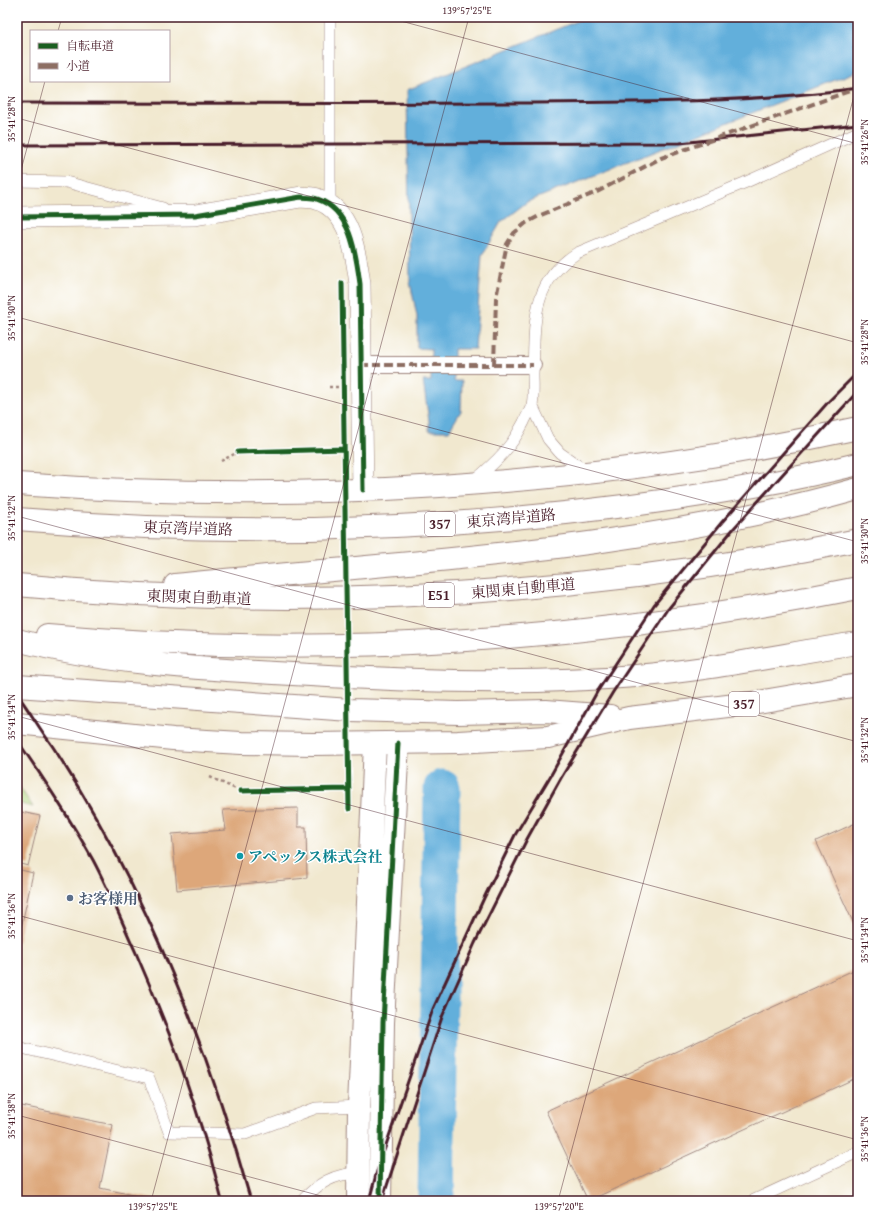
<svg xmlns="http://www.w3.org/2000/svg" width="875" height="1218" font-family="'Gentium Book Plus','Noto Serif JP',serif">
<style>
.green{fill:#b3d780;stroke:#7e7b56}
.water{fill:#62afdb;stroke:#566783}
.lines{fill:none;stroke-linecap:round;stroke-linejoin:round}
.river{stroke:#62afdb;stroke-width:37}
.building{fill:#dda77a}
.service-casing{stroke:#9e847d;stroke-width:12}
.pedestrian-casing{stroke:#9e847d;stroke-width:18}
.minor-casing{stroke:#9e847d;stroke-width:22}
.tertiary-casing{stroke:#9e847d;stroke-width:24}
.trunk-casing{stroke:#9e847d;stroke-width:24}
.motorway-casing{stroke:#9e847d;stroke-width:24}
.path{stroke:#9e847d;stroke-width:2.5;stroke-dasharray:3 3;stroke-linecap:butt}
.service{stroke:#fff;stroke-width:11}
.pedestrian{stroke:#fff;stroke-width:16}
.minor{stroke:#fff;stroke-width:21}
.tertiary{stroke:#fff;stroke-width:22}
.trunk{stroke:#fff;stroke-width:22}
.motorway{stroke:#fff;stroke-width:22}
.rail{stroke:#4a1f2b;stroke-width:3}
.quiet{stroke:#8d6e63;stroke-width:4;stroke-dasharray:8 4;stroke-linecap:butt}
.cycleway-casing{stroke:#fff;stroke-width:8}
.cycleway{stroke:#1b5e20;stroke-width:5}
.ticks{fill:none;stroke:#4a1f2b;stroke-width:1;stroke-opacity:0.45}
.culture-dot{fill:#0f9aa8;stroke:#fff;stroke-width:1.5}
.service-dot{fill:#5c6f8a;stroke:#fff;stroke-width:1.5}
.labels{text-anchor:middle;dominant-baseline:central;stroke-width:3;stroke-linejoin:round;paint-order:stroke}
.shield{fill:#fff;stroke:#80626b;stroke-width:1}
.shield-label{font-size:14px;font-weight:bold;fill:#4a1f2b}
.street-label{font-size:15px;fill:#4a1f2b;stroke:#fff}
.culture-label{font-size:15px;font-weight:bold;fill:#0d838f;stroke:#fff;text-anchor:start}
.service-label{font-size:15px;font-weight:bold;fill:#4e5e75;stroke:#fff;text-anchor:start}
.neatline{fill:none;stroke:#4a1f2b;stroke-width:1.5}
.ticks-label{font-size:10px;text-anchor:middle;fill:#4a1f2b}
</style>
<rect width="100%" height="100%" fill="#fff"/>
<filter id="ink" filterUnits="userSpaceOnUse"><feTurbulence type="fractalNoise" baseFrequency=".025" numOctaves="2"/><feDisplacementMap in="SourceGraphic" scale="8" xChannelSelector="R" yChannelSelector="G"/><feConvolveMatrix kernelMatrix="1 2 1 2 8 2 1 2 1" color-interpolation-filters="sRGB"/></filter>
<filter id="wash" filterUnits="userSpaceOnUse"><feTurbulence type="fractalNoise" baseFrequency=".012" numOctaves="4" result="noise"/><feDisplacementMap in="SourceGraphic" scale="16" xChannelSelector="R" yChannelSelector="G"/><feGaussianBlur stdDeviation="0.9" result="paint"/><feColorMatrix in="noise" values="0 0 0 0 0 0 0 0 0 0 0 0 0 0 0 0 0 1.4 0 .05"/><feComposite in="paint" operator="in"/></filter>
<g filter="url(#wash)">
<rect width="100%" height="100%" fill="#f1e8cf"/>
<path class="green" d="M17,783l16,24 -16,-4z"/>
<path class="water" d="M587,17h271v54l-331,131 -26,20 -19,33 -7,94h-21v32h8l-1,30 -12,20h-20v-10l-6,-40h8v-32l-14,-1v-32l-7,-34 -3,-192z"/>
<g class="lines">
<path class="river" d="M436,1201l6,-413"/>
</g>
<g id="blocks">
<path class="building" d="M298,808v19h8l1,51 -130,12 -5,-56 54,-4 -3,-20z
M17,811l23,5 -12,50 -11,-3z
M858,822v111l-42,-92z
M17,869l16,4 -15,69h-1z
M858,968v109l-270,124 -42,-90z
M17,1105l96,20 -13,63 62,13h-145z"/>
</g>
</g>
<g filter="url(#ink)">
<use href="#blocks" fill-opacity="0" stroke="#9e847d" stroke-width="1"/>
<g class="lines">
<g class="service-casing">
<path id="service" d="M330,17v189
M17,181l49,1 97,26
M532,405l16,34 12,14 26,18
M475,480c22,-19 36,-32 49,-58 2,-5 6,-11 8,-17 2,-9 1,-21 1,-30 2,-51 -3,-92 44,-122l167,-70 114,-51
M17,1047l132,31 20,54 76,2 71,-26 43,-2
M302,1201c16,-18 32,-27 56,-28
M752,1201l106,-49"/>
</g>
<g class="pedestrian-casing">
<path id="pedestrian" d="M361,365h172"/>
</g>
<g class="minor-casing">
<path id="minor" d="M17,217l178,-2 106,-18c5,1 11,0 16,2 34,11 39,55 43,85l3,206"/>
</g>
<g class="tertiary-casing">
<path id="tertiary" d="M358,1201l1,-95 16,-362
M380,1201l3,-178 15,-280"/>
</g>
<g class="trunk-casing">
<path id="trunk" d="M17,484c277,20 570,4 841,-56
M17,519c205,17 411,13 615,-14 76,-10 152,-23 226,-41
M17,686l333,24 108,3 88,-2 64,5
M17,723l156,16 68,4 72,1 145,-2 90,-5 81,-19 123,-15 106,-18"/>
</g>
<g class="motorway-casing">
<path id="motorway" d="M17,585c284,27 561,12 841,-45
M175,585c229,-24 460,-33 683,-96
M47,635c270,24 546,7 811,-47
M17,640c84,22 170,28 257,33 120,7 240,13 361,3 75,-6 149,-22 223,-33"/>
</g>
<path class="path" d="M329,387h12
M221,461l17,-9
M210,777l30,14"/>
<use href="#service" class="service"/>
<use href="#pedestrian" class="pedestrian"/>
<use href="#minor" class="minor"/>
<use href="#tertiary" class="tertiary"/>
<use href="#trunk" class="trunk"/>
<use href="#motorway" class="motorway"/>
<path class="rail" d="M17,103c165,0 330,1 495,0 116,-1 231,1 346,-15
M17,145l663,-2 178,-19
M17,694c12,16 22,34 34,50 92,139 155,297 200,457
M17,740c27,39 53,79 76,120 16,30 29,62 43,93 35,80 65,163 86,248
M369,1201l8,-30 56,-162 51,-111 31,-63 36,-60 46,-83 57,-87 68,-83 108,-122 28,-28
M382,1201l60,-184 33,-74 52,-104 34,-61 52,-86 56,-84 65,-80 124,-137"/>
<path class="quiet" d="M361,365h172
M494,365l2,-67 7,-35 4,-19 7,-11 12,-10 15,-8 56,-23 64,-34 197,-70"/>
<g class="cycleway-casing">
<path id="cycleway" d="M17,217l178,-2 106,-18c5,1 11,0 16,2 34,11 39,55 43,85l3,206
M342,283l7,526
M238,452l106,-3
M240,791l109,-2
M380,1201l3,-178 15,-280"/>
</g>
<use href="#cycleway" class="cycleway"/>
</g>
</g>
<path class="ticks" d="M386,17l472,127M58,31l4,-14M17,118l841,225M17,185l28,-104M17,317l841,225M17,516l841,226M17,716l841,225M17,915l841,225M17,1115l323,86M151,1201l318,-1184M558,1201l300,-1120"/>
<circle class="culture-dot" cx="240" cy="856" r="4"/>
<circle class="service-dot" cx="70" cy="898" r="4"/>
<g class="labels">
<g class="shield">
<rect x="425" y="512" width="30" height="24" rx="3"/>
<rect x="424" y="583" width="30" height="24" rx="3"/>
<rect x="729" y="692" width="30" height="24" rx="3"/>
</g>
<g class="shield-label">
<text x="440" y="524">357</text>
<text x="439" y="595">E51</text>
<text x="744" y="704">357</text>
</g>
<g class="street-label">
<text transform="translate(511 518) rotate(-5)">東京湾岸道路</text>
<text transform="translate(188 528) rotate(2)">東京湾岸道路</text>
<text transform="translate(523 588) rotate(-5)">東関東自動車道</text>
<text transform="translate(199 597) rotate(2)">東関東自動車道</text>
</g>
<g class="culture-label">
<text x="248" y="856">アペックス株式会社</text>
</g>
<g class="service-label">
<text x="78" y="898">お客様用</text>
</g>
</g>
<rect width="875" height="1218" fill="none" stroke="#fff" stroke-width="44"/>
<rect x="30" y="30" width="140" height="52" fill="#ffffff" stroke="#b7a5aa"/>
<rect x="38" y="43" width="20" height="6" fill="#1b5e20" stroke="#b7a5aa"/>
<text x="66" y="50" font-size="12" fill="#4a1f2b">自転車道</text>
<rect x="38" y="63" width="20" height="6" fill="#8d6e63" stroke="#b7a5aa"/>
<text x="66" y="70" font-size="12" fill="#4a1f2b">小道</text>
<rect x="22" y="22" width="831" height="1174" class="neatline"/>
<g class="ticks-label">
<text x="467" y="14">139°57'25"E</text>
<text transform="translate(11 119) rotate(-90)" y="4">35°41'28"N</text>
<text transform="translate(864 142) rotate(-90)" y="4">35°41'26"N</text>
<text transform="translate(11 318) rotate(-90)" y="4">35°41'30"N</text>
<text transform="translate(864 342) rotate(-90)" y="4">35°41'28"N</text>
<text transform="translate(11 518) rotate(-90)" y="4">35°41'32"N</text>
<text transform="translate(864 541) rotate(-90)" y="4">35°41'30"N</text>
<text transform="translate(11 717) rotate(-90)" y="4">35°41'34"N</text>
<text transform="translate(864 740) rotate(-90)" y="4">35°41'32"N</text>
<text transform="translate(11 916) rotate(-90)" y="4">35°41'36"N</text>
<text transform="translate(864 940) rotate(-90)" y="4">35°41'34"N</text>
<text transform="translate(11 1116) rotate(-90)" y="4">35°41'38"N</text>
<text transform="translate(864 1139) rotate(-90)" y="4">35°41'36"N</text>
<text x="153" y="1210">139°57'25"E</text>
<text x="559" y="1210">139°57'20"E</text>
</g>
</svg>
